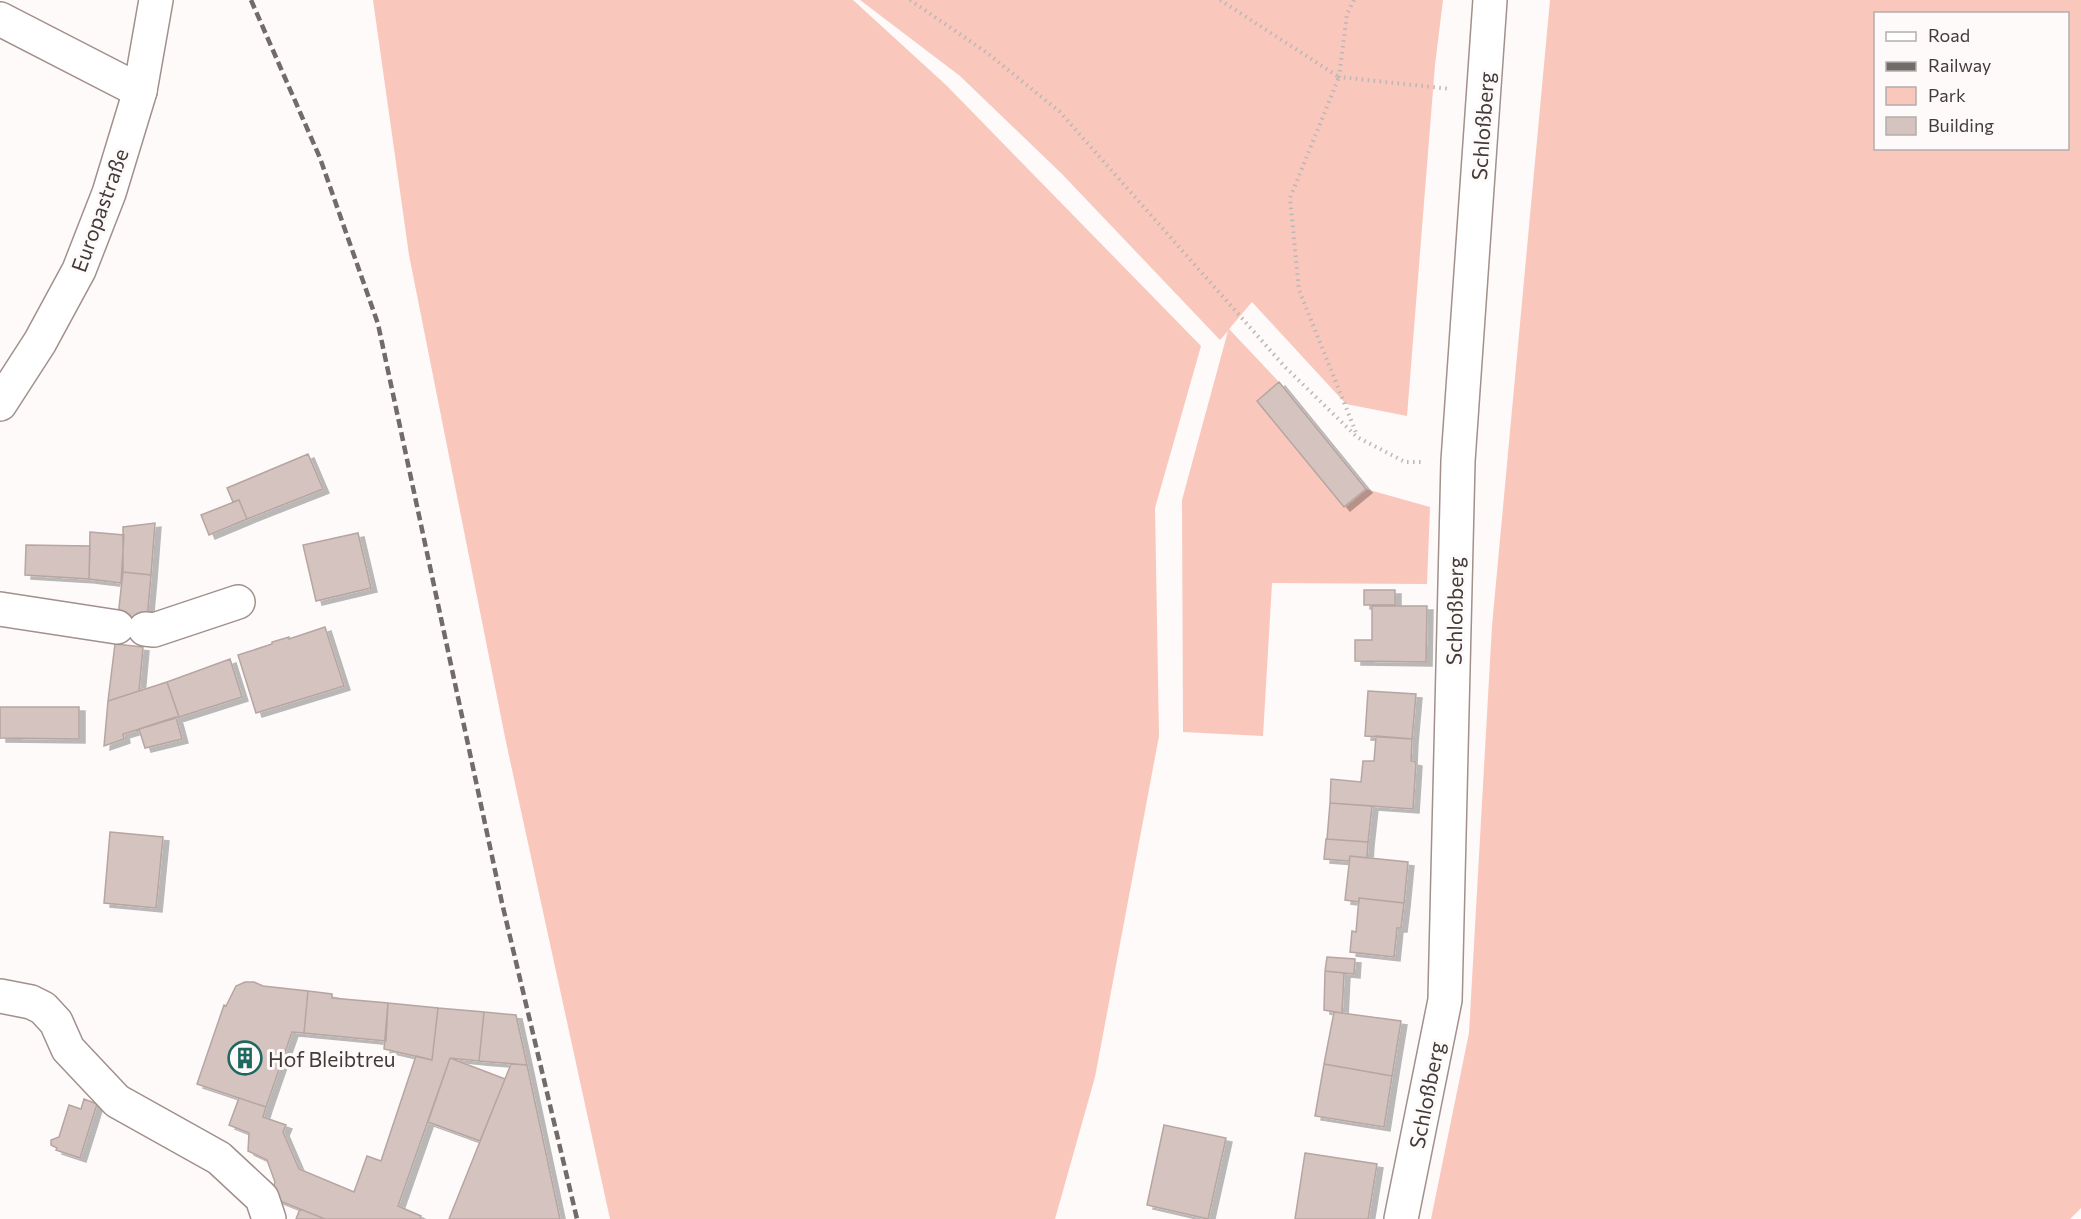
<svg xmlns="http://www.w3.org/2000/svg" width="2081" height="1219" font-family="Commissioner,sans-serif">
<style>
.green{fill:#f9c7bb;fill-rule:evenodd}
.building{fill:#d5c3bf;stroke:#b7a5a1;stroke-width:1.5;filter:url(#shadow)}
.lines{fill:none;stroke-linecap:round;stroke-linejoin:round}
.minor-casing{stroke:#a1908c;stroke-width:36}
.major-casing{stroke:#a1908c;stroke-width:36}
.path{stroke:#bbb7b5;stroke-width:4;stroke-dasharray:1.5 4.5;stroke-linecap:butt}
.minor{stroke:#fff;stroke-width:33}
.major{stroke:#fff;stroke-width:33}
.rail{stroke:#716b69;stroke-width:4.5;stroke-dasharray:9 4.5;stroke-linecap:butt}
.labels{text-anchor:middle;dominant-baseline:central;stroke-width:6;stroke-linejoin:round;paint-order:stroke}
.street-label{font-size:21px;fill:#423b39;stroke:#fdfaf9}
.poi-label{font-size:21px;fill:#423b39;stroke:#fdfaf9;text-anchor:start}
</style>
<defs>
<filter id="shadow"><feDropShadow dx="6" dy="4" stdDeviation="0" flood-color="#0004"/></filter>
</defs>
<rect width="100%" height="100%" fill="#fdfaf9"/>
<path class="green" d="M373,0h480l93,85 255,261 -46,162 4,228 -64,341 -40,142h-445l-104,-477 -97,-487z
M860,0h583l-8,65 -28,351 -61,-12 -94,-102 -23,27 50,53 87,107 64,18 -3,77 -155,-1 -9,153 -80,-4 -1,-232 46,-169 -8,9 -158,-166 -102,-98z
M1550,0h531v1208l-11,11h-639l38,-186 23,-407zM1876,14h192v134h-192z"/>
<path class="building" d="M1279,382l87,107 -22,18 -87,-106z
M308,454l15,35 -76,30 -8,-19 -6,2 -6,-14z
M239,500l8,19 -38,16 -8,-20z
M155,523l-4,52 -28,-3v-45z
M90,532l34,3 -3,48 -32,-4z
M358,533l13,55 -55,13 -13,-56z
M26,545l64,1 -1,33 -64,-4z
M123,572l28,3 -4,44 -29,-3z
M1364,590h31v15h-31z
M1372,606h55l-1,56 -71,-1v-21h17z
M325,627l19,59 -88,27 -18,-58 34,-11v-2l17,-5v2z
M115,644l28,3 -4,44 -31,10z
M230,659l12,38 -63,20 -12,-35z
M167,682l12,35 -56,17 1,5 -20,7 4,-45z
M1368,691l48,3 -4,45 -47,-3z
M0,707h79v32l-79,-1z
M176,717l6,22 -37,9 -6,-19z
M1376,736l36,3 -1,22 5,1 -3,47 -83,-6 1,-24 30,3 2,-21h11z
M1330,803l42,3 -4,36 -41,-3z
M110,832l53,5 -7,71 -52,-5z
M1326,839l42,3 -1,16 -17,-2 -1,5 -25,-2z
M1350,856l58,6 -4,41 -45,-5v4l-14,-2z
M1359,898l45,5 -3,25h-4l-3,29 -44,-5 2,-21 4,1z
M1327,957l28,2 -1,15 -29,-3z
M1325,971l19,2 -2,40 -18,-3z
M245,982h9l9,4 45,5 -4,42 -12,-1 -26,75 -69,-23 27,-79 2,1 10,-20z
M308,991l24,3v4l56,5 -2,38 -82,-8z
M388,1003l50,5 -6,52 -48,-11z
M438,1008l46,4 -5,49 -29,-3 -52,148 23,10 -1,3h-95l-55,-22 5,-15 -8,-22 -19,-9 1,-18 -20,-8 10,-27 27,9 -3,10 23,8 -3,7 16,37 55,23 13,-36 14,5 35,-105 16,4z
M484,1012l32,3 11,50 -48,-4z
M1334,1012l67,9 -9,55 -68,-12z
M450,1058l55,21 -25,62 -52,-19z
M511,1064l16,1 33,154h-111z
M1324,1064l68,12 -8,51 -69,-11z
M84,1099l13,5 -17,54 -24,-8 1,-2 -6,-3v-5l8,-3 10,-32 12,4z
M1164,1125l62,13 -18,81 -61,-14z
M1305,1153l72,11 -9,55h-73z
M300,1209l25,10h-29z"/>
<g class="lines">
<g class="minor-casing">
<path id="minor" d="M0,19l140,72
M0,609l117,18
M145,629l9,1 84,-28
M0,996l31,6 12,6 13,14 12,27 49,52 102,57 43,40 7,21
M1401,1219l44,-219 13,-539 32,-461"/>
</g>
<g class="major-casing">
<path id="major" d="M0,404l40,-62 39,-72 30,-77 31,-102 16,-91"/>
</g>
<path class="path" d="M910,0l76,52 74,60 225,255 72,70 48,25h19
M1220,0l119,77 -49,121 9,92 58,145
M1354,0l-7,14 -8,63 112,12"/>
<use href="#minor" class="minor"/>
<use href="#major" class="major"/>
<path class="rail" d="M251,0l69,158 58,166 124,579 75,316"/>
</g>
<defs>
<g id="building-ring" transform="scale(1.725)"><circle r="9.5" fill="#fdfaf9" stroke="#1f685f" stroke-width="1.5"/><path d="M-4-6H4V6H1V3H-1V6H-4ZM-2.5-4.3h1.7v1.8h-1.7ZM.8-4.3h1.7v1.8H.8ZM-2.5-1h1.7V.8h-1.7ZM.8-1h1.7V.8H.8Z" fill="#1f685f"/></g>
</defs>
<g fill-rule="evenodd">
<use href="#building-ring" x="245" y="1058"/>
</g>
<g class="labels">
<g class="street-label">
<text transform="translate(1482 126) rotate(-86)">Schloßberg</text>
<text transform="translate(99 210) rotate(-70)">Europastraße</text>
<text transform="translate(1454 611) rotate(-89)">Schloßberg</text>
<text transform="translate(1426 1095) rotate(-79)">Schloßberg</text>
</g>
<g class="poi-label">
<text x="268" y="1058">Hof Bleibtreu</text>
</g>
</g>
<rect x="1874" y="12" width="195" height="138" fill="#fdfaf9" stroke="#b2aeac" stroke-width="1.5"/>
<rect x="1886" y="32" width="30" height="9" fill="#ffffff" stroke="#b2aeac" stroke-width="1.5"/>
<text x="1928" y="42" font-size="18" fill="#423b39">Road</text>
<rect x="1886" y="62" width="30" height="9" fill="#716b69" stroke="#b2aeac" stroke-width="1.5"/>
<text x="1928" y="72" font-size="18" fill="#423b39">Railway</text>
<rect x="1886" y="87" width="30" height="18" fill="#f9c7bb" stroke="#b2aeac" stroke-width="1.5"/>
<text x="1928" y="102" font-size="18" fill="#423b39">Park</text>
<rect x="1886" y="117" width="30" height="18" fill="#d5c3bf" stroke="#b2aeac" stroke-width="1.5"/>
<text x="1928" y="132" font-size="18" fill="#423b39">Building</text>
</svg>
